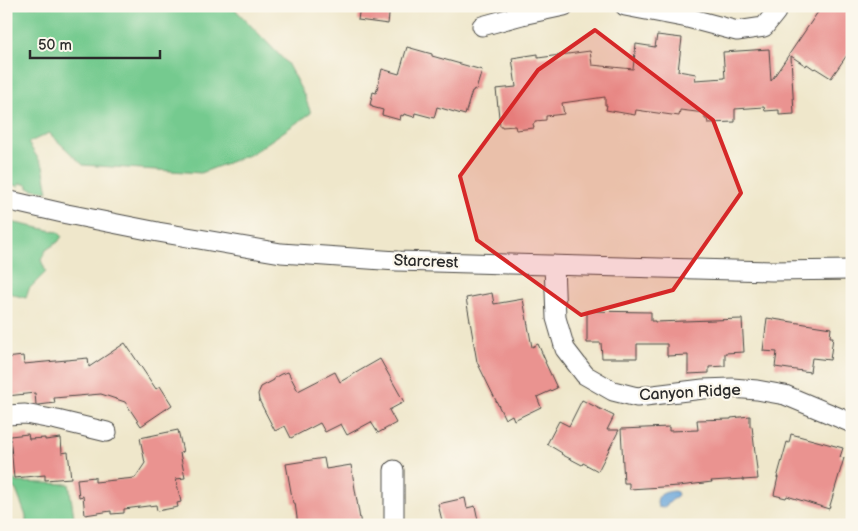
<svg xmlns="http://www.w3.org/2000/svg" width="858" height="531" font-family="'Balsamiq Sans',sans-serif">
<style>
.green{fill:#75ca8f;stroke:#507a5d}
.water{fill:#69a5d9;stroke:#4a6882}
.building{fill:#ea9390}
.lines{fill:none;stroke-linecap:round;stroke-linejoin:round}
.minor-casing{stroke:#484743;stroke-width:21}
.minor{stroke:#fff;stroke-width:19}
.marked{fill:#d62828;fill-opacity:0.2;stroke:#d62828;stroke-width:4;stroke-linejoin:round}
.labels{text-anchor:middle;dominant-baseline:central;stroke-width:4.5;stroke-linejoin:round;paint-order:stroke}
.street-label{font-size:16px;fill:#2b2b2b;stroke:#fbf7ec}
</style>
<rect width="100%" height="100%" fill="#fbf7ec"/>
<filter id="ink" filterUnits="userSpaceOnUse"><feTurbulence type="fractalNoise" baseFrequency=".02" numOctaves="2"/><feDisplacementMap in="SourceGraphic" scale="10" xChannelSelector="R" yChannelSelector="G"/><feConvolveMatrix kernelMatrix="1 2 1 2 8 2 1 2 1" color-interpolation-filters="sRGB"/></filter>
<filter id="wash" filterUnits="userSpaceOnUse"><feTurbulence type="fractalNoise" baseFrequency=".0096" numOctaves="4" result="noise"/><feDisplacementMap in="SourceGraphic" scale="20" xChannelSelector="R" yChannelSelector="G"/><feGaussianBlur stdDeviation="1.12" result="paint"/><feColorMatrix in="noise" values="0 0 0 0 0 0 0 0 0 0 0 0 0 0 0 0 0 1.4 0 .05"/><feComposite in="paint" operator="in"/></filter>
<g filter="url(#wash)">
<rect width="100%" height="100%" fill="#efe7cb"/>
<path class="green" d="M6,6h226l55,57 17,32 7,18 -60,41 -50,19 -118,-8 -34,-32 -21,10 15,23 5,26 -20,-4v-3l-8,-2 -1,3 -13,-2z
M6,221l52,11 4,4 -4,6 -12,8 -5,10 5,12 -17,17 -3,9 -12,-3 -8,-4z
M6,462l3,14 8,6 52,2 5,33 10,8h-58v-9l-10,-26 -10,-7z"/>
<path class="water" d="M674,491l3,1 1,3 -15,13 -5,-1c-4,-12 6,-15 16,-16z"/>
<g id="blocks">
<path class="building" d="M360,6h30l-2,18 -30,-4z
M822,6h30v42l-21,30 -16,-10 -1,1 -7,-5 -1,2 -15,-10 3,58 -15,1v-5l-14,1 -1,-4 -29,2v13l-27,1 -1,-4h-2v-6l-25,-3 -1,6 -43,-6 -1,5 -29,-5 1,-5h-2v-8l-43,6 2,11 -18,2v4l-11,1v2l-2,1 1,4 -18,2 -1,-4 -13,1v-1h-2l-4,-37 20,-2 -4,-29 26,-4v4l52,-7 2,14 41,4 3,-25 19,3 2,-12 25,3 -4,33 18,3 -1,6 30,-2 -2,-26 46,-3 2,32z
M407,47l25,7v2l50,14 -6,20 -2,-1 -1,2h-1l-7,24 -28,-8 -3,11 -19,-5 -1,4 -10,-3 -1,2 -2,-1 -1,5 -18,-5 1,-5 -11,-3v-2h-2l3,-13 3,1 6,-24 17,5z
M492,293l2,11 29,-5 9,48 6,-3 8,18h-1l12,26 -20,9 4,10 -27,13 -2,-5 -7,4 -28,-57 -11,-64z
M587,311l64,1v9h4v1l87,-3 2,33 -19,1v13l-16,1v6l-21,1v-19l-21,1v-12h-30v14h-35l-1,-15h-14z
M767,318l64,10 -1,9h3l-3,23 -18,-2 -2,14 -35,-5 2,-15 -14,-1z
M125,343l31,46 4,-3 12,19 -31,21 -16,-24 -24,-8 -47,4 1,5 -16,2h-3l-1,-12 -28,3 -1,-38 17,-2 1,8 64,-6 1,9z
M380,359l24,43 -15,8 7,13 -18,10 -7,-11 -24,13 -6,-11 -16,8 -5,-9 -29,15 -6,-12 -10,5 -16,-31 -1,-6 3,-7 13,-7v-2l7,-4 7,-2 10,19 37,-19 5,10z
M582,400l32,16 -7,14h12l-21,41 -15,-8 -1,2 -21,-11 1,-1 -15,-9 12,-23 10,5z
M750,416v11l2,-1 6,53 -15,1v-1l-32,2 1,1 -33,4 -50,3v-6h-5l-3,-54 48,-2v4l29,-1 -1,-10 34,-1v-1z
M178,430l5,22 -3,1 5,25 -9,1 5,23 -4,1 1,4 -21,4 -1,-6 -32,4v4l-13,1v-3l-26,4 -2,-19 -4,1 -2,-18 18,-2v5l40,-4 10,-15 -5,-25z
M28,434l1,5 16,-1v2l16,-2 1,15 6,-1 3,26 -26,2v-5l-31,3 -4,-42z
M791,434l52,14 -3,9 4,1 -15,51 -42,-13 -1,2 -12,-3 4,-18 -1,1 10,-36 2,1z
M324,458l2,11 25,-4 10,60h-63l-3,-22h-2l-7,-39z
M465,498l2,10 8,-2 4,19h-36l-5,-21z"/>
</g>
</g>
<g filter="url(#ink)">
<use href="#blocks" fill-opacity="0" stroke="#484743" stroke-width="1"/>
<g class="lines">
<g class="minor-casing">
<path id="minor" d="M625,6l63,12 49,13 27,-4 12,-15 1,-6
M482,26l40,-11 42,-9
M6,200l61,14 91,18 123,21 116,8 375,10 80,-1
M554,265l2,53 9,31 20,26 28,16 24,6 66,-8 29,-1 25,2 28,5 67,28
M6,415l19,-1 32,6 50,12
M394,525v-55"/>
</g>
<use href="#minor" class="minor"/>
</g>
</g>
<path class="marked" d="M595,30l118,90 28,73 -68,97 -92,25 -104,-75 -17,-64 78,-106z"/>
<g class="labels">
<g class="street-label">
<text transform="translate(426 262) rotate(2)">Starcrest</text>
<text transform="translate(690 393) rotate(-3)">Canyon Ridge</text>
</g>
</g>
<rect width="858" height="531" fill="none" stroke="#fbf7ec" stroke-width="25"/>
<path d="M30 50v8h130v-8" fill="none" stroke="#2b2b2b" stroke-width="2.5"/>
<text x="38" y="50" font-size="15" fill="#2b2b2b" stroke="#fbf7ec" stroke-width="4" paint-order="stroke">50 m</text>
</svg>
